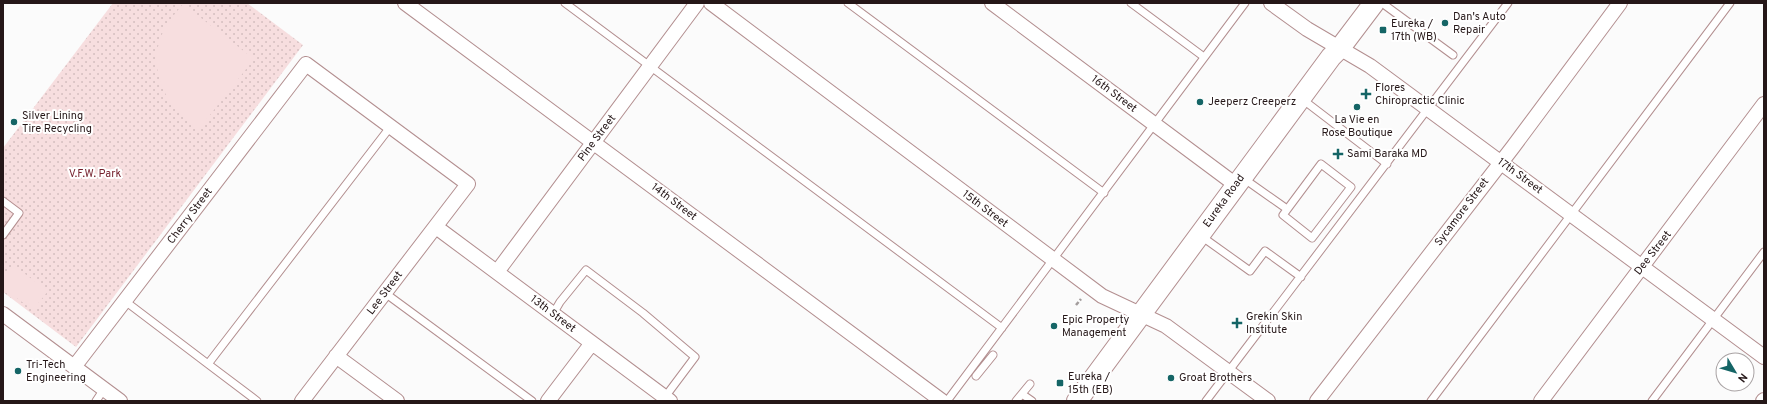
<svg xmlns="http://www.w3.org/2000/svg" width="1767" height="404" font-family="Overpass,sans-serif">
<style>
.grass{fill:url(#grass-dots)}
.pitch{fill:#f7dedf}
.lines{fill:none;stroke-linecap:round;stroke-linejoin:round}
.lane-casing{stroke:#b38f90;stroke-width:9}
.street-casing{stroke:#b38f90;stroke-width:16}
.secondary-casing{stroke:#b38f90;stroke-width:22}
.path{stroke:#a39d9d;stroke-width:2.5;stroke-dasharray:4 2;stroke-linecap:butt}
.lane{stroke:#fff;stroke-width:7}
.street{stroke:#fff;stroke-width:14}
.secondary{stroke:#fff;stroke-width:20}
.poi-dot{fill:#156566;stroke:#fff;stroke-width:1.5}
.labels{text-anchor:middle;dominant-baseline:central;stroke-width:4;stroke-linejoin:round;paint-order:stroke}
.poi-label{font-size:11px;fill:#251718;stroke:#fff;text-anchor:start}
.street-label{font-size:11px;fill:#251718;stroke:#fff}
.park-label{font-size:11px;fill:#731d2a;stroke:#fff}
</style>
<defs>
<pattern id="grass-dots" width="8" height="8" patternUnits="userSpaceOnUse"><rect width="8" height="8" fill="#f7dedf"/><path d="M2 2h.1M6 6h.1" fill="none" stroke="#d4bebf" stroke-width="1.8" stroke-linecap="round"/></pattern>
</defs>
<rect width="100%" height="100%" fill="#fbfbfb"/>
<path class="grass" d="M113,3h134l56,42 -227,302 -73,-55v-144z"/>
<path class="pitch" d="M183,4l71,55 -55,70c-6,-4 -12,-8 -17,-13 -21,-21 -32,-52 -21,-79 4,-13 14,-23 22,-33z
M13,265l35,26 -15,19 -30,-22v-10z"/>
<g class="lines">
<g class="lane-casing">
<path id="lane" d="M565,3l437,325
M848,3l256,190
M1131,3l73,54
M1382,3l71,52
M1302,99l85,65
M1321,164l30,23 -39,51 -29,-23z
M1243,178l44,31
M3,201l16,12 -16,22
M1201,236l49,35 15,-20 36,26
M385,293l147,108
M125,301l83,63 183,-238
M553,314l7,-12 26,-32 57,43 52,44 -30,40
M208,364l49,37
M976,376l17,-21
M1022,394l10,7
M96,401l8,-12
M947,401l298,-398
M1016,401l14,-17
M1206,401l302,-398
M1431,401l299,-398
M1652,401l112,-149"/>
</g>
<g class="street-casing">
<path id="street" d="M405,3l537,398
M711,3l391,293 64,30 102,75
M992,3l244,182
M1271,3l36,26 63,37 394,291
M436,227l234,174
M497,272l200,-269
M3,314l117,87
M336,356l61,45
M74,367l232,-303 162,120 -166,217
M548,401l44,-58
M1317,401l196,-254 107,-144
M1541,401l223,-297
M1763,401l1,-1"/>
</g>
<g class="secondary-casing">
<path id="secondary" d="M1077,401l254,-344 9,-9 34,-45"/>
</g>
<path class="path" d="M1076,305l5,-6"/>
<use href="#lane" class="lane"/>
<use href="#street" class="street"/>
<use href="#secondary" class="secondary"/>
</g>
<g class="poi-dot">
<circle cx="1445" cy="23" r="4"/>
<rect x="1379" y="26" width="8" height="8" rx="2"/>
<path d="M1364 88h4v4h4v4h-4v4h-4v-4h-4v-4h4z"/>
<circle cx="1200" cy="102" r="4"/>
<circle cx="1357" cy="107" r="4"/>
<circle cx="14" cy="122" r="4"/>
<path d="M1336 148h4v4h4v4h-4v4h-4v-4h-4v-4h4z"/>
<path d="M1235 317h4v4h4v4h-4v4h-4v-4h-4v-4h4z"/>
<circle cx="1054" cy="326" r="4"/>
<circle cx="18" cy="371" r="4"/>
<circle cx="1171" cy="378" r="4"/>
<rect x="1056" y="379" width="8" height="8" rx="2"/>
</g>
<g class="labels">
<g class="poi-label">
<text x="1453" y="17">Dan's Auto<tspan x="1453" dy="13">Repair</tspan></text>
<text x="1391" y="24">Eureka /<tspan x="1391" dy="13">17th (WB)</tspan></text>
<text x="1375" y="88">Flores<tspan x="1375" dy="13">Chiropractic Clinic</tspan></text>
<text x="1208" y="102">Jeeperz Creeperz</text>
<text x="22" y="116">Silver Lining<tspan x="22" dy="13">Tire Recycling</tspan></text>
<text x="1357" y="120" text-anchor="middle">La Vie en<tspan x="1357" dy="13">Rose Boutique</tspan></text>
<text x="1347" y="154">Sami Baraka MD</text>
<text x="1246" y="317">Grekin Skin<tspan x="1246" dy="13">Institute</tspan></text>
<text x="1062" y="320">Epic Property<tspan x="1062" dy="13">Management</tspan></text>
<text x="26" y="365">Tri-Tech<tspan x="26" dy="13">Engineering</tspan></text>
<text x="1068" y="377">Eureka /<tspan x="1068" dy="13">15th (EB)</tspan></text>
<text x="1179" y="378">Groat Brothers</text>
</g>
<g class="street-label">
<text transform="translate(1114 94) rotate(37)">16th Street</text>
<text transform="translate(597 138) rotate(-53)">Pine Street</text>
<text transform="translate(1520 176) rotate(36)">17th Street</text>
<text transform="translate(1224 201) rotate(-54)">Eureka Road</text>
<text transform="translate(674 202) rotate(37)">14th Street</text>
<text transform="translate(985 209) rotate(37)">15th Street</text>
<text transform="translate(1462 212) rotate(-53)">Sycamore Street</text>
<text transform="translate(190 216) rotate(-53)">Cherry Street</text>
<text transform="translate(1653 253) rotate(-52)">Dee Street</text>
<text transform="translate(385 293) rotate(-53)">Lee Street</text>
<text transform="translate(553 314) rotate(37)">13th Street</text>
</g>
<g class="park-label">
<text x="95" y="174">V.F.W. Park</text>
</g>
</g>
<rect width="1767" height="404" fill="none" stroke="#251718" stroke-width="8"/>
<g transform="translate(1735 372) rotate(128)"><circle r="19" fill="#ffffff" stroke="#a8a2a3"/>
<path d="M0-3L7 15L0 10L-7 15Z" fill="#156566"/>
<text y="-6" font-size="11" font-weight="bold" text-anchor="middle" fill="#251718">N</text>
</g>
</svg>
